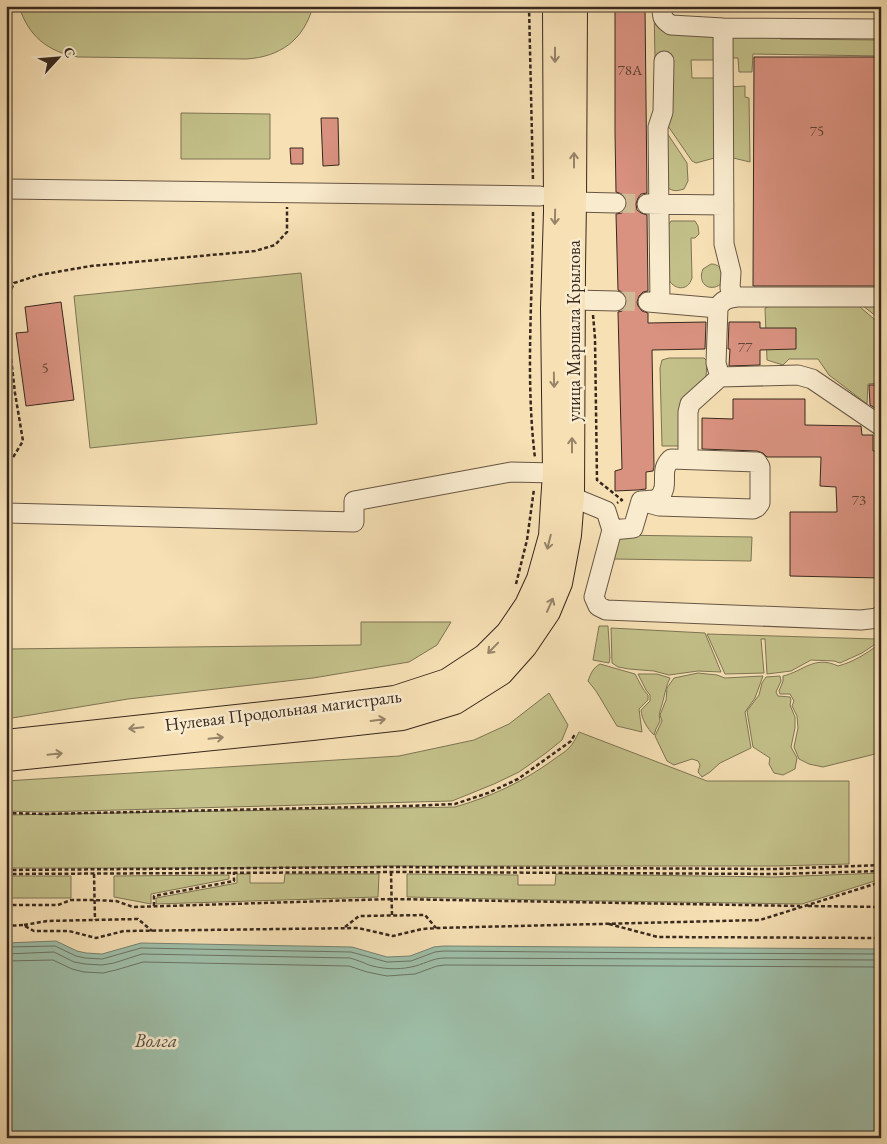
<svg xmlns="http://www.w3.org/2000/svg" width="887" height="1144" font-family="'EB Garamond',serif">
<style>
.green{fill:#c3c089;stroke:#7e7454}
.water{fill:#9ebea8;stroke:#758271}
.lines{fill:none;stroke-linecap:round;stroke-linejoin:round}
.shore{stroke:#6b7363;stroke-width:1}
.building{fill:#d99280;stroke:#38281e}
.minor-tunnel{stroke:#d0bb96;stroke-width:19;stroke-dasharray:19 9;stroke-linecap:butt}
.minor-casing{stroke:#685644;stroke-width:21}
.major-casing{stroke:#38281e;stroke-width:26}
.path{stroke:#38281e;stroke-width:2.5;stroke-dasharray:4 2.5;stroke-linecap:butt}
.minor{stroke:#f9ebce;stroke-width:19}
.major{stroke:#f6e0b4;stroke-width:24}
.oneway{stroke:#978469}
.labels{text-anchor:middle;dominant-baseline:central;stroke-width:5;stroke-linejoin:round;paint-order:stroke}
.number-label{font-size:15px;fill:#604236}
.street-label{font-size:18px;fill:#38281e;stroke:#f9ebce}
.water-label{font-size:19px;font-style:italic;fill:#524e40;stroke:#f9ebce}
</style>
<rect width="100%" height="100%" fill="#f6e0b4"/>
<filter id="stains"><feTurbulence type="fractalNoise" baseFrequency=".004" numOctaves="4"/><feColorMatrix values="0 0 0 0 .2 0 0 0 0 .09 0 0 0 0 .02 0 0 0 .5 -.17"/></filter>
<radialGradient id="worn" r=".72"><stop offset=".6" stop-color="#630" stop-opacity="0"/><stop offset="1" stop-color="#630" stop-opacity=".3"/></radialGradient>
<path class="green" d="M19,6h294c-9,34 -33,51 -67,53l-168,-2c-30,-5 -50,-21 -59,-51z
M654,6l8,22 57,7 1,25h-29l1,18h28l-2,79 -22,6 -4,-2 -24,-35 -1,-68h-12z
M772,34l9,5 100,1v16l-128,-2 -1,18h-13l-1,-14h-11l2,-22z
M745,86v11l4,1 1,64 -21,-5 -1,-70z
M181,113l89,1v45h-89z
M667,133l20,30 1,18 -4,8c-7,2 -11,3 -17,-2z
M671,221h24l3,5 1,8 -4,4h-4l1,40c-4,14 -19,12 -24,0l-2,-49z
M711,264c5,0 8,2 11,6l-1,14c-12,9 -24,-1 -18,-15z
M301,273l16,151 -227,24 -16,-152z
M775,304h106v16l-18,-14 -3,1 21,18 -1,58 -12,1 -1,20 -38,-29 -11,-16h-29l-6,6 -16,-5 -2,-52z
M669,358h35l3,3 -1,17 -23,68h-21l-2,-78 2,-8z
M614,535l138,2 -1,24 -138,-2z
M361,622h90l-14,23 -28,17 -96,16 -185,21 -122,20v-70l355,-4z
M599,626h9l2,32 -1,5 -16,-3z
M611,628l94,5 16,39 -23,-1 -29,4 -15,-4 -25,-2 -11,-2 -6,-4z
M707,634l169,5 1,4 -15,10 -22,10 -6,-2 -23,-1 -20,11 -24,3 -2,-35h-4l3,34 -39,1z
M878,645l3,4v97l-2,7 -56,14 -14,-3 -10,-5 -5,-12 4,-19 -1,-12 -5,-10 2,-5 -4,-7h-10l-1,-3 4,-10v-5c21,-5 31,-21 55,-10 15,-4 28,-12 40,-21z
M600,664l35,10c4,7 7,15 13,21v5l-9,9 3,23 -25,-6 -21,-35 -8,-10c3,-8 5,-13 12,-17z
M698,673l19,2 8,3 38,-2 -8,22 -10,14 6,36 -31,15 -10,9 -8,5 -4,-5 2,-7 -2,-4 -6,-2 -18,6 -7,-4 -12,-25 7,-15 -2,-6 6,-15 1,-12 7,-10z
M638,674h19l13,4c-4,8 -5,15 -7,23 -2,8 -5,12 -3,20l-4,8 -2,6c-7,-7 -12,-15 -13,-25l9,-9v-6l-4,-5z
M780,676l1,5 -5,11 2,4 12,1 1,3 -1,5 5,12v11l-4,19 6,11 -2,11 -12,6 -9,-2 -5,-9 1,-6 -17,-11 -6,-36 12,-16 3,-12 4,-6z
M549,693l19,32 -6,15 -16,13 -27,19 -25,12 -42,17 -408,11 -38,-1v-30l393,-25 75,-16 35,-16z
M579,732l128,49h142v83l-73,2h-384l-159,2h-227v-53l449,-8c35,-10 68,-25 98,-47 5,-4 11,-7 16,-12 4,-4 7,-10 10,-16z
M881,873v6l-79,25 -258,-4 -137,-3v-23l111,1v10h37l1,-11 219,3z
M237,874h13v9h34l1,-9h94l-1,23 -222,7v-6l81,-15z
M229,875v4l-78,15v10l-37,-7v-21z
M6,876h65v22h-65z"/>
<path class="water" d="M56,941l21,10 9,2 16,1 39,-11 211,4 35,10 23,-1 24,-9 10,-1 437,3v189h-875v-195z"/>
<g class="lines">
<path class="shore" d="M6,947l49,-1 21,10 9,2 17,1 39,-11 210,4 36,10 24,-1 24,-9 9,-1 230,2 207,1
M6,954l48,-2 20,10 11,2 17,1 12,-2 28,-9 208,4c7,2 12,4 19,7 13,4 28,5 42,2 12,-2 21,-9 34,-9l436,2
M6,961l47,-1 19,9 12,3 19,1 13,-3 27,-8 206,4 18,6 20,4 28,-2 22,-8 8,-1 436,2"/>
</g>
<path class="building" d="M615,6h30l2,187 -6,1 -3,4 -2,6 1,6 4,3 6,2 1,76 -5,1 -4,4 -2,6 1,4 4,5 6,2v10l58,-1 -1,27 -53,1 2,117 -1,4 -7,1v17l-9,1 -22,1v-20l7,-2 -4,-157 4,-1 3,-4 2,-6 -1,-6 -4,-3 -4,-2 -2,-76 6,-1 3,-4 2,-6 -1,-6 -4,-3 -6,-2 -1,-59z
M754,57h127v229h-128z
M321,118h17l1,47 -16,1z
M290,148h13v16h-12z
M61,302l13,98 -48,6 -10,-73 12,-1 -3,-25z
M729,322h31v6h36v21l-36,1v15l-31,1 1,-17h-2z
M869,385h12v26l-11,-6z
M733,399h72v26l56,1 1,9h11v16h8v127l-91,-2v-64h47l-1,-25 -16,-1 1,-29h-54l-4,-4 -6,-2 -55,-2v-31l31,1z"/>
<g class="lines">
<path class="minor-tunnel" d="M616,203l31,1
M616,301l32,1"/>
<g class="minor-casing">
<path id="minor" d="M662,6c0,11 0,13 9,19l52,3 158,1
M723,28l1,216 7,28 -1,16 3,6 4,3h144
M6,189l534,7
M574,202l42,1
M647,204l77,1
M573,300l43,1
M648,302l70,6
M660,303l-2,-176 5,-15 1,-51
M720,377l-4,-14 2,-55c4,-8 10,-10 19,-11
M688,459v-47l2,-8 30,-27 78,-2 14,4 69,47
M572,497l34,14 6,19 -18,67 4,9 8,4 255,10 17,-2 3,-3
M6,513l348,9v-21l157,-29 44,1
M612,530l21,-2 8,-27 13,-1 7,-3c0,-2 3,-8 3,-9 2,-12 -3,-19 7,-29l86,3 3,5v36l-3,4 -4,2 -94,-3 -18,-5"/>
</g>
<g class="major-casing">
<path id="major" d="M6,742l303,-33 86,-11 52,-17 38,-25 23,-23 19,-28 12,-26 12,-43 2,-33 2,-30 -2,-165 3,-96 -1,-206
M6,759l306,-31 90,-10 53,-16 46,-29 24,-27 23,-34 12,-29 9,-48 3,-38 1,-229 1,-66 1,-196"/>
</g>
<path class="path" d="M529,6l4,175
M533,212c0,82 -8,164 2,246
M6,301l8,-18 25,-8 52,-9 164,-15 20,-6 12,-13v-25
M6,314l9,79 8,48 -11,18 -6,3
M593,315l2,23 2,142 25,20 -5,3
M516,584l11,-44 7,-51
M6,813l38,1 364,-8 47,-2 33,-11 30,-14 53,-38 4,-7
M6,870l384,-3 385,2 106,-4
M391,872l1,44
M6,874l400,-2 369,2 106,-3
M94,874l1,46
M6,905h52l13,-5h21l24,1 17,6 259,-8 408,7
M154,906v-10l80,-15v-9
M808,906l73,1
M609,924l49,13 223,1
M24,925l23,-4 91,-2 14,12
M6,926l17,-1 11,6h35l27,7 28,-7 234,-3 35,8 29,-7 14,-1 324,-8 121,-38
M345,927l14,-11 66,-1 11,13"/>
<use href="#minor" class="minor"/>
<use href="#major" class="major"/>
</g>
<defs><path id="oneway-shaft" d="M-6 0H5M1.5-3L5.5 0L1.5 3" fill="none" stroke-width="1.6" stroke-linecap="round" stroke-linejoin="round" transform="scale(1.25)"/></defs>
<g class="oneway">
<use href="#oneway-shaft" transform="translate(555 55) rotate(90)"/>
<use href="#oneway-shaft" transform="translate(574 160) rotate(-90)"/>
<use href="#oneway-shaft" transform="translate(555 217) rotate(91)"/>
<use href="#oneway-shaft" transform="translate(554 380) rotate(89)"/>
<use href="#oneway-shaft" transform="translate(572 445) rotate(-90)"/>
<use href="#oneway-shaft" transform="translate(549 542) rotate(104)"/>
<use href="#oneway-shaft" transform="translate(550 605) rotate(-66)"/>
<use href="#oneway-shaft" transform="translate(493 648) rotate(134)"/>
<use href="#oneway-shaft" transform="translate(378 720) rotate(-7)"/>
<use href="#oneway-shaft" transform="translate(136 728) rotate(174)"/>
<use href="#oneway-shaft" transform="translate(216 738) rotate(-6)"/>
<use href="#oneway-shaft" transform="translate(55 754) rotate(-6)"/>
</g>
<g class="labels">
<g class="number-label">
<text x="630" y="69">78А</text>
<text x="817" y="130">75</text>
<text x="745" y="346">77</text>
<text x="45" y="367">5</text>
<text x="859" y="499">73</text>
</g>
<g class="street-label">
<text transform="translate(573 331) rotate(-90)">улица Маршала Крылова</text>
<text transform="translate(283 710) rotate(-7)">Нулевая Продольная магистраль</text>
</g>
<g class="water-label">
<text x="156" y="1040">Волга</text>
</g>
</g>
<rect width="887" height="1144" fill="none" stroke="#f6e0b4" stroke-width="25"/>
<rect x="8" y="8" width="872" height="1129" fill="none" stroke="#38281e" stroke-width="2.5"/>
<rect x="12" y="12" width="862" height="1119" fill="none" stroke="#38281e"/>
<g transform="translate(58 58) rotate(64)" stroke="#f9ebce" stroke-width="4" paint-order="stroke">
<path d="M0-4L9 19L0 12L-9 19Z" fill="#38281e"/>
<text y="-8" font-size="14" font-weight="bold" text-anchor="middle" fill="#38281e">С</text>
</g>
<rect width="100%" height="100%" filter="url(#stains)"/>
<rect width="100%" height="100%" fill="url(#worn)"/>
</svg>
